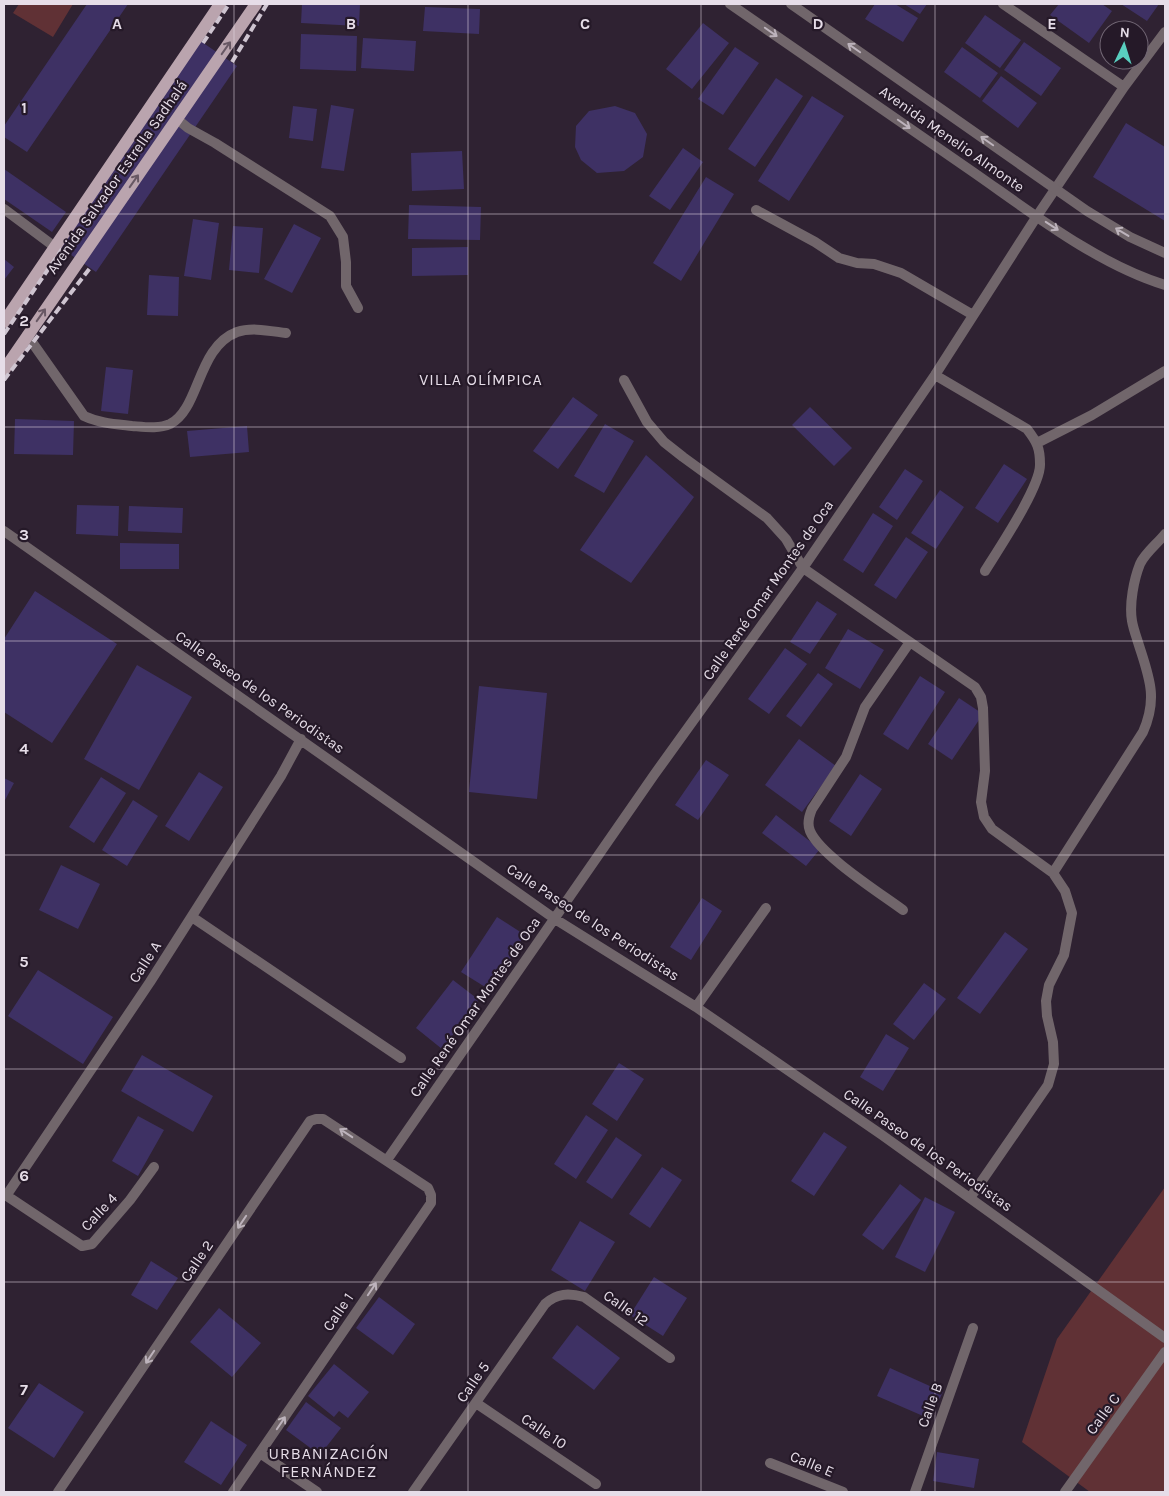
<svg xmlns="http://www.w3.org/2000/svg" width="1169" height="1496" font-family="Karla,sans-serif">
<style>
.green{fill:#603135}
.building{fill:#3e3164}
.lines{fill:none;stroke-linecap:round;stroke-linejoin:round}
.minor{stroke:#71666b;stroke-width:10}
.tertiary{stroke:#71666b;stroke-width:10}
.primary{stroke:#baa4ae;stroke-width:12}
.rail{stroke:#cec4d0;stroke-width:4;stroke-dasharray:8 4;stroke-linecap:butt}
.oneway{stroke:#bdb3bc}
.oneway2{stroke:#685864}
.grid{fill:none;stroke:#e6dde8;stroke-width:1;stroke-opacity:0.55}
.labels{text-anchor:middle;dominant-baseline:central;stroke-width:4.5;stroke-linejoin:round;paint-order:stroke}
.street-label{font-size:15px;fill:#e6dde8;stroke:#251928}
.neighbourhood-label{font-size:16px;letter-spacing:1px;fill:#e6dde8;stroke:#251928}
.grid-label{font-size:16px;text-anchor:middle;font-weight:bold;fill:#e6dde8;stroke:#251928;stroke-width:4.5;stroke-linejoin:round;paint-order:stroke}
</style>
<rect width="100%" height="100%" fill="#2f2232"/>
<path class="green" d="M19,4h54l-20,33 -40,-24z
M1165,1187v305h-75l-68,-50 35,-103z"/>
<path class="building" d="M87,4h41l-101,148 -23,-15v-11z
M302,4h58l-1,22 -58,-3z
M875,4h20l23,14 -15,24 -38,-23z
M904,4h23l-7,10z
M1059,4h43l10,7 -23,32 -39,-28z
M1121,4h38l-12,17z
M425,7l55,2 -1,25 -56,-3z
M985,15l36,25 -21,28 -35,-25z
M703,23l26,20 -37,46 -26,-20z
M301,34l56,2 -1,35 -56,-2z
M196,38l41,28 -141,206 -41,-28z
M363,38l53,3 -2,30 -53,-3z
M1024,42l37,26 -20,28 -37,-26z
M735,47l24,16 -36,52 -25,-16z
M962,47l36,26 -18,25 -36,-26z
M1001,76l36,27 -19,25 -36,-27z
M776,78l27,18 -48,71 -27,-18z
M812,96l32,20 -55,85 -31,-20z
M331,105l23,4 -10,62 -23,-3z
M293,106l24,3 -4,32 -24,-3z
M615,106l20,7 12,21 -4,23 -19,14 -27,2 -16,-13 -6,-13 1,-21 13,-15z
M1126,123l39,24v74l-72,-44z
M683,148l20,14 -33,48 -21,-14z
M462,151l2,38 -52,2 -1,-38z
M4,169l62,43 -14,20 -48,-33z
M706,177l28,17 -53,87 -28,-18z
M409,205l72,2 -1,33 -72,-1z
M193,219l26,4 -8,57 -27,-4z
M294,224l27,14 -29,55 -28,-14z
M233,226l30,2 -4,45 -30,-3z
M468,247v28l-56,1v-28z
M4,259l10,8 -10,13z
M149,275l30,2 -1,39 -31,-1z
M106,367l27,3 -5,44 -27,-3z
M573,397l25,18 -40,54 -25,-18z
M810,407l42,41 -18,18 -42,-41z
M15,419l59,2 -1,34 -59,-1z
M605,424l29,17 -30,52 -30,-17z
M247,426l2,26 -59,5 -3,-26z
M646,455l48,42 -63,86 -51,-33z
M1004,464l23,15 -29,44 -23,-15z
M905,469l18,12 -26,39 -18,-13z
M940,490l24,17 -28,42 -25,-16z
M77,505l42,1 -1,30 -42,-2z
M129,506l54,2 -1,25 -54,-2z
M873,513l20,13 -30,47 -20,-13z
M906,537l22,15 -32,47 -22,-14z
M120,543l59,1v25h-59z
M35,591l82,53 -65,99 -48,-31v-73z
M817,601l20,13 -27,40 -20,-12z
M848,629l36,21 -24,39 -35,-21z
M785,648l22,16 -38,50 -21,-15z
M137,665l55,32 -53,93 -55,-31z
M818,673l15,11 -32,43 -15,-11z
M920,676l25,16 -37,58 -25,-16z
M479,686l68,7 -10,106 -68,-7z
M959,698l24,16 -31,46 -24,-16z
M799,739l37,27 -34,46 -37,-27z
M706,760l23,15 -31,45 -23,-15z
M199,772l24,15 -34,54 -24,-15z
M860,774l22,15 -31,47 -22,-15z
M101,777l25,16 -32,50 -25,-16z
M4,778l10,5 -10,19z
M133,800l25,16 -31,50 -25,-16z
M776,815l44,34 -14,17 -44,-33z
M61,865l39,19 -22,45 -39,-19z
M702,898l20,13 -31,49 -21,-13z
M497,917l28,18 -35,55 -29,-18z
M1005,932l23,17 -48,65 -23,-16z
M38,970l75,47 -30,47 -75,-48z
M453,980l26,20 -37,49 -26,-21z
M924,983l22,16 -32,41 -21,-16z
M886,1034l23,14 -26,43 -23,-14z
M142,1055l71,41 -20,36 -72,-41z
M619,1063l25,16 -27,42 -25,-17z
M586,1115l22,15 -32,49 -22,-15z
M138,1116l26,14 -26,46 -26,-15z
M824,1132l23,15 -33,49 -23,-15z
M616,1137l26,18 -30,44 -26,-17z
M662,1167l20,13 -32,48 -21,-14z
M900,1184l21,16 -38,50 -21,-15z
M925,1197l30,15 -30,60 -30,-15z
M580,1221l35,21 -30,49 -34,-21z
M151,1261l27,17 -21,32 -26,-15z
M654,1277l33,21 -24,38 -33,-21z
M379,1297l36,27 -22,31 -37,-27z
M219,1308l42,35 -29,34 -42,-35z
M577,1325l43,33 -26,32 -42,-32z
M334,1364l35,28 -21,26 -9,-7 -5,6 -26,-21z
M890,1368l53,24 -13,27 -53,-23z
M39,1383l45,29 -30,46 -46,-30z
M306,1402l35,26 -21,27 -34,-25z
M211,1421l36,24 -26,40 -37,-23z
M937,1452l42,7 -5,29 -41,-7z"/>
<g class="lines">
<path class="minor" d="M1003,4l121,83
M177,119l11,9 27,15 115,73 13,21 3,25v24l12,22
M4,209l51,38
M756,210l59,32 24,16 18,5 17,1 27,9 72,42
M27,335l57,81c15,7 31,8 48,10 13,1 27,3 38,-2 30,-15 27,-77 67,-92 15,-5 33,-1 49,1
M935,375l92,54c10,13 13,19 13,35 1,22 -42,86 -55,107
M624,380l23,42 17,20 19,15 84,61 19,21 17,29 172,119 6,10 2,11 2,63 -4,31 3,15 8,12 61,44 12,18 7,22 -8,42 -15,30 -3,16 1,15 6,26 1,22 -6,21 -78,113
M1037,443l55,-28 73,-44
M4,531l551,388 141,88 186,128 283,203
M1053,873l90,-141c16,-36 5,-57 -6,-93 -2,-6 -4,-12 -5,-18 -3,-17 2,-42 8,-57 5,-11 18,-21 25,-30
M903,910c-23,-17 -83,-55 -93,-79 -3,-7 -1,-15 2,-22l34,-52 19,-50 45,-65
M192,917l209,141
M696,1007l70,-99
M387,1160l267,-385 149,-207 132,-193 102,-159 87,-129 41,-55
M4,1194l78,52 10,-2 38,-44 24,-33
M6,1196l144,-214 131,-206 20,-37
M476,1403l120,81
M260,1453l57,39
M770,1463l73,29
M58,1492l252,-371 6,-2h7l105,69 3,7v8l-198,289
M413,1492l132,-188c12,-11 24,-11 39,-7l86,61
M915,1492l58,-164
M1065,1492l100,-140"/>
<path class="tertiary" d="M730,4c81,56 162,112 243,168 59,41 124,92 192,113
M791,4l296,207 43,26 35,16"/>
<path class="primary" d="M4,322l216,-318
M4,370l252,-366"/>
<path class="rail" d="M203,43l26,-39
M232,62l35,-58
M4,334l58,-85
M4,380l86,-112"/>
</g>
<defs><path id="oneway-shaft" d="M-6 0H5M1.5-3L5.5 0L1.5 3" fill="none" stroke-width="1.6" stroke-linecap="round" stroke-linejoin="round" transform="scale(1.25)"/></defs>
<g class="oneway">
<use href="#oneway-shaft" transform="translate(771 32) rotate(35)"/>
<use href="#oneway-shaft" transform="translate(854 48) rotate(-145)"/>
<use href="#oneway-shaft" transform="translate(904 124) rotate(35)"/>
<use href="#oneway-shaft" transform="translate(987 141) rotate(-145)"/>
<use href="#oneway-shaft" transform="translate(1052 226) rotate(33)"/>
<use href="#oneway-shaft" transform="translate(1122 232) rotate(-149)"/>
<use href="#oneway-shaft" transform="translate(346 1133) rotate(-147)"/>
<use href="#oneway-shaft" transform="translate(242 1222) rotate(124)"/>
<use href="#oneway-shaft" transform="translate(372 1289) rotate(-56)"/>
<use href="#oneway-shaft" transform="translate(150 1357) rotate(124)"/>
<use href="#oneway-shaft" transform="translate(281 1423) rotate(-56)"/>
</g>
<g class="oneway2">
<use href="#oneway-shaft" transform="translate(226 48) rotate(-55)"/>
<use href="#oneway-shaft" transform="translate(134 181) rotate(-55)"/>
<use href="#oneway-shaft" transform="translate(41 315) rotate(-55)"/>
</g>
<path class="grid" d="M234,4v1488M468,4v1488M701,4v1488M935,4v1488M4,214h1161M4,427h1161M4,641h1161M4,855h1161M4,1069h1161M4,1282h1161"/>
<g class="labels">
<g class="street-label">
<text transform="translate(952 139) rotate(35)">Avenida Menelio Almonte</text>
<text transform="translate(117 177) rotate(-55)">Avenida Salvador Estrella Sadhalá</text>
<text transform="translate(768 590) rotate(-55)">Calle René Omar Montes de Oca</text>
<text transform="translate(260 692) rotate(35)">Calle Paseo de los Periodistas</text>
<text transform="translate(593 922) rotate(33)">Calle Paseo de los Periodistas</text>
<text transform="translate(145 962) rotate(-57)">Calle A</text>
<text transform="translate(475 1007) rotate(-55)">Calle René Omar Montes de Oca</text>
<text transform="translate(928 1150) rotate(35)">Calle Paseo de los Periodistas</text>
<text transform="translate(99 1212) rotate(-47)">Calle 4</text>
<text transform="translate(197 1261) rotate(-56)">Calle 2</text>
<text transform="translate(626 1308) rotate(35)">Calle 12</text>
<text transform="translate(338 1312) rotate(-56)">Calle 1</text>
<text transform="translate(473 1382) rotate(-55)">Calle 5</text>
<text transform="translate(930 1405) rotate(-70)">Calle B</text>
<text transform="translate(1103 1414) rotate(-54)">Calle C</text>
<text transform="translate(544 1431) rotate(34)">Calle 10</text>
<text transform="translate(812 1464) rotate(22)">Calle E</text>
</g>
<g class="neighbourhood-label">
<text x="481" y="379">VILLA OLÍMPICA</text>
<text x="329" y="1453">URBANIZACIÓN<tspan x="329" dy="18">FERNÁNDEZ</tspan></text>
</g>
</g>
<g class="grid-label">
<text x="117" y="29">A</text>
<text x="351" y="29">B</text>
<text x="585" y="29">C</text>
<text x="818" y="29">D</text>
<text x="1052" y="29">E</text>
<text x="24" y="113">1</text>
<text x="24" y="326">2</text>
<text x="24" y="540">3</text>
<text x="24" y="754">4</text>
<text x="24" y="967">5</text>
<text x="24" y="1181">6</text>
<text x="24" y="1395">7</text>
</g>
<rect width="1169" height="1496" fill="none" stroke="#e6dde8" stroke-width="10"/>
<g transform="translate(1124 45) rotate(4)"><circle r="24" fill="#251928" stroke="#726775"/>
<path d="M0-4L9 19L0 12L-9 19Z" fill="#59cebf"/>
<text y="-8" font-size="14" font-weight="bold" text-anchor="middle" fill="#e6dde8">N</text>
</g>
</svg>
